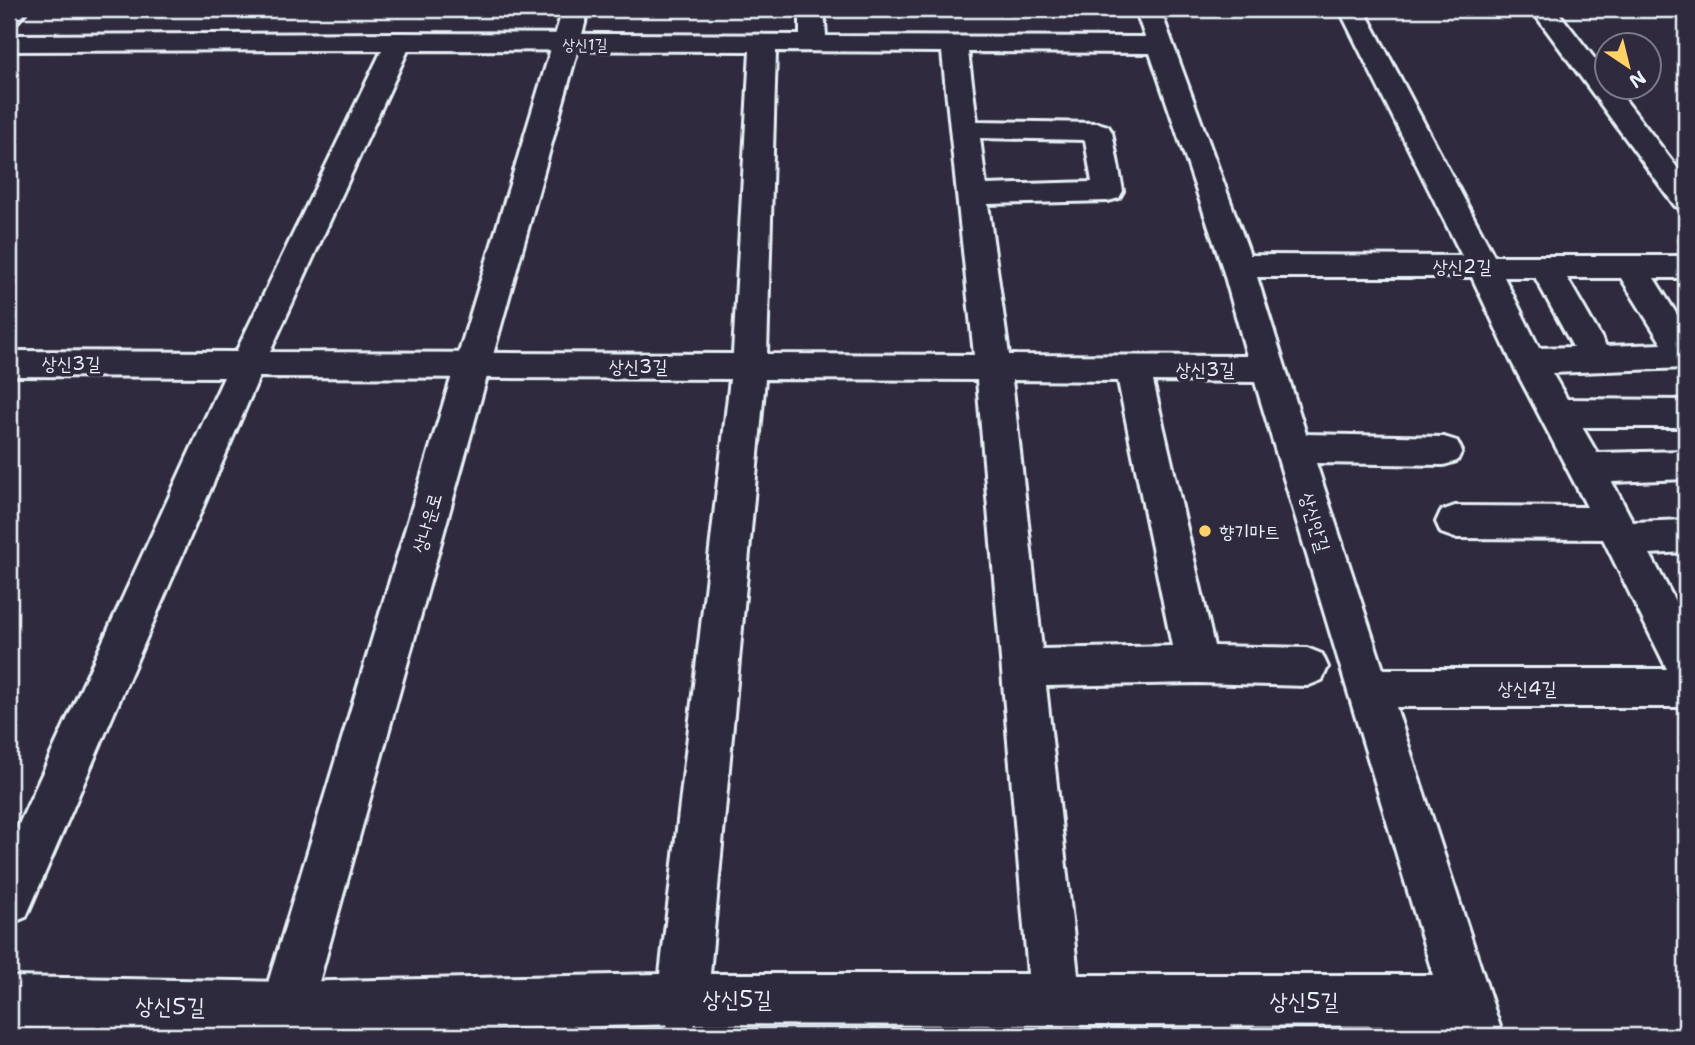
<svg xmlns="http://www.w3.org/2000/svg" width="1695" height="1045" font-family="'Shantell Sans','Poor Story',sans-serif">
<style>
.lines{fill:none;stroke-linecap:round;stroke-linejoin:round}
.service-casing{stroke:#e8f1f8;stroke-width:5}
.minor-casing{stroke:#e8f1f8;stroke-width:6}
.tertiary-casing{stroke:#e8f1f8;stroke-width:6}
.service{fill:#2f2a3d;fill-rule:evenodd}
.minor{fill:#2f2a3d;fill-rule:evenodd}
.tertiary{fill:#2f2a3d;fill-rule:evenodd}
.poi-dot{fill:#ffd166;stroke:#2f2a3d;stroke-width:2.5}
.labels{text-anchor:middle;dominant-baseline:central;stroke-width:7;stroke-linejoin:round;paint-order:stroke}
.far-street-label{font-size:16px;fill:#e8f1f8;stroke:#2f2a3d}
.street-label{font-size:19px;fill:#e8f1f8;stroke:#2f2a3d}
.poi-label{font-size:19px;fill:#e8f1f8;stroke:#2f2a3d;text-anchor:start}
.near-street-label{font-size:23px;fill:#e8f1f8;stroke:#2f2a3d}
</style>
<rect width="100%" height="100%" fill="#2f2a3d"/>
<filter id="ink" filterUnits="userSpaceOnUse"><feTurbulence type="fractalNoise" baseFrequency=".0143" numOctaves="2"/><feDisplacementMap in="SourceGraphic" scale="14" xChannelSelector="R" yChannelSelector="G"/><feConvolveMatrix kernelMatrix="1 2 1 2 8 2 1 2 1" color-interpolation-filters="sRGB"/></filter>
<g filter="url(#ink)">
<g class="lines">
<g class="service-casing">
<path id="service" d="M682,985l10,4 4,10 -2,37h-28l2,-37 4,-10z
M1212,987l10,4 12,45h-28l-8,-35 4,-10z"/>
</g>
<g class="minor-casing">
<path id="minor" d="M800,9h24l2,27 319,1 -10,-28h25l90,246 212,1 -123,-247h25l130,247h192v22h-32l32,51v39l-134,5 15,26 119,1v27h-104l15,26 89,-2v28l-74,3 21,40 53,-2v32l-36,2 36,68v85h-290l107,329h-52l-3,-10 -766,-2 -396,10 -277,-7v-50l277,5 374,-8 70,-595 -471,-2 -233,540 -17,7v-78l215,-469 -215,-1v-25l227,1 146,-302 -373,1v-16l390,-2 401,2zM408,50l342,1 -17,303 -463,-2zM776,51l166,1 32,303 -207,-1zM968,52l182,1 72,213 25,90 -238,-1 -21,-151 120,-3 11,-3 4,-7 -11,-59 -4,-6 -10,-3 -121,-2zM980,138l105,2 7,42 -106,3zM1257,277h215l39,84 76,146 -132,-1 -14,5 -5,11 5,11 14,5 148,1 64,130h-284l-67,-206 128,2 13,-4 5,-10 -5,-10 -13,-4 -138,-3zM1504,277h31l38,70 -34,1zM1567,278h54l41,66 -56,2zM765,379l212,1 51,594h-318zM1012,380l106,1 54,265 -130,3zM1153,381l102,1 178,593h-355l-32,-289 151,-3 110,3 15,-6 6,-13 -6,-13 -15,-6 -93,-2z
M1531,9h25l52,67v12h8l70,91v30l-11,-3z"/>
</g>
<g class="tertiary-casing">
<path id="tertiary" d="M9,9h19l-10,12 -9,3z
M563,9h26l-285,1027h-52z"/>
</g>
<use href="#service" class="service"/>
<use href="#minor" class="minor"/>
<use href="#tertiary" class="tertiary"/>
</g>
</g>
<circle class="poi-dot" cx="1205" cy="531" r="7"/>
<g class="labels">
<g class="far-street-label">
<text x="585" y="44">상신1길</text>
</g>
<g class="street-label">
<text x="1462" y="266">상신2길</text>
<text x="71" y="363">상신3길</text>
<text x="638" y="366">상신3길</text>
<text x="1205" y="369">상신3길</text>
<text transform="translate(1315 522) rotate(73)">상신안길</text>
<text transform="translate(427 523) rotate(-74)">상나운로</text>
<text x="1527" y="688">상신4길</text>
</g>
<g class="poi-label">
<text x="1219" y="531">향기마트</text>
</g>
<g class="near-street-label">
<text x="737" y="999">상신5길</text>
<text x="1304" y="1001">상신5길</text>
<text transform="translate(170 1006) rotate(1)">상신5길</text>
</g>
</g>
<rect width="1695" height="1045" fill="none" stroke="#2f2a3d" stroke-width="35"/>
<rect x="18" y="18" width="1660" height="1010" fill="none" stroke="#e8f1f8" stroke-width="2.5" filter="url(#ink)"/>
<g transform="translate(1628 66) rotate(145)"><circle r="33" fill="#2f2a3d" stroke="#797a88" stroke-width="2"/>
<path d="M0-5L12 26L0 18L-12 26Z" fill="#ffd166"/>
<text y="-10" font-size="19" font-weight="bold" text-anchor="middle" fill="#e8f1f8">N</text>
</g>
</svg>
